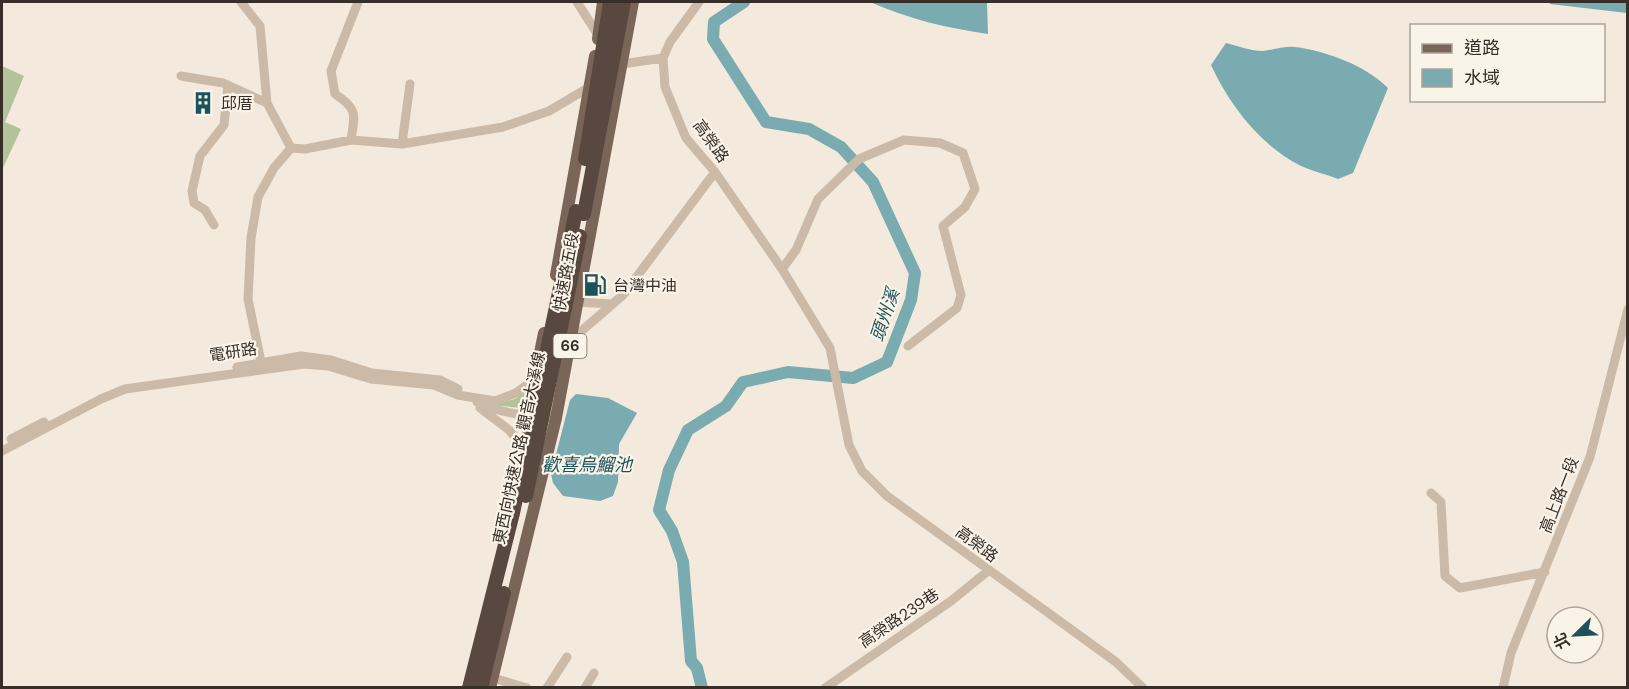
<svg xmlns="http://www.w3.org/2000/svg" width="1629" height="689" font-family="'DM Sans','Noto Sans TC',sans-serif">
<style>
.green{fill:#b3c29b}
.water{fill:#7aabb0}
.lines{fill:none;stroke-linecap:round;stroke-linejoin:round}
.river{stroke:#7aabb0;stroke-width:12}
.minor{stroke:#cbbaa7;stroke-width:9}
.major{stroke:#7a6659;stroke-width:12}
.highway{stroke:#59483f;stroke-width:14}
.highway-bridge{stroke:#59483f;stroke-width:14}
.labels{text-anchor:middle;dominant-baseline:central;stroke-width:4.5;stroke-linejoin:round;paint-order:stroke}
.shield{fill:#faf3e8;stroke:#726962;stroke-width:1.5}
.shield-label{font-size:15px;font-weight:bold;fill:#372e28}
.poi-label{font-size:16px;fill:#372e28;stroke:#faf3e8;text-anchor:start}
.street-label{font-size:16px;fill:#372e28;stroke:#faf3e8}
.water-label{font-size:18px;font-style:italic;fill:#1c535a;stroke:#faf3e8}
</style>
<rect width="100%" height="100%" fill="#f3e9dc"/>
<path class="green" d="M2,66l22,10 -19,46 16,7 -19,41z
M525,392l-2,16 -33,-3 25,-6z"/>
<path class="water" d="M870,2h117l1,32c-42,-6 -79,-15 -118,-32z
M1549,2h78v11l-77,-9z
M1226,43c12,3 25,8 37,8 10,-1 22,-5 32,-4 31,4 70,18 93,41l-35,85 -15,6c-12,-5 -27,-8 -39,-14 -40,-21 -70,-61 -88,-100z
M576,394l32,4 29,15 -18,31 -1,38 -5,14 -13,5 -37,-5 -10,-13 -2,-9 19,-74z"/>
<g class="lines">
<path class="river" d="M702,688l-5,-20 -6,-7 -8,-99 -11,-31 -13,-21 10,-40 19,-40 38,-24 17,-24 45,-10 65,6 34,-16 24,-62 4,-27 -42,-91 -32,-35 -32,-18 -43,-7 -53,-83 1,-17 30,-20"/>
<path class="minor" d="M241,2l19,24 7,77 24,45
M577,2l21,33
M699,2l-29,40 -7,16 2,29 21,51 29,34 67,97 48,79 19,97 13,26 25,25 229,166 27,26
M622,64l41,-6
M181,76l42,7 44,20
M351,140c4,-26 7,-31 -16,-46l-4,-23 27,-69
M402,144l8,-60
M291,148l14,1 46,-9 51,4 101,-17 46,-16 39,-23
M214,225l-9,-15 -11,-7 -2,-12 8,-35 24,-31 4,-40
M782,269l14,-19 22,-51 41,-40 45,-19 36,3 23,10 12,36 -10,18 -22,19 18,69 -4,13 -49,38
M574,302l39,2
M571,340l52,-45 92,-123
M237,367l64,-11 30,4 41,13 68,7 18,9
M262,367l-14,-68 3,-61 7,-41 16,-29 17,-20
M477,402c24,12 52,14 79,16
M480,408l29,22 13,15
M11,439l33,-17
M2,451l99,-52 24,-10 114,-16 65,-9 24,2 43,13 63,6 24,10 37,6 21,-8 18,-13
M1431,493l10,9 4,74 15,12 85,-16
M493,678l34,10
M547,688l20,-31
M585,688l9,-15
M825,688l126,-87 37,-30
M1503,688l8,-35 79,-196 38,-148"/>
<path class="major" d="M598,39l5,-37
M556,275l39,-219
M532,393l12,-60
M490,688l66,-270 77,-416"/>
<path class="highway" d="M585,159l25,-157
M584,214l40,-212"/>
<path class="highway-bridge" d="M526,496l54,-260
M469,688l44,-175 63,-302
M481,688l23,-95"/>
</g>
<defs>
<g id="building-bare" transform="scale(1.8)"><path d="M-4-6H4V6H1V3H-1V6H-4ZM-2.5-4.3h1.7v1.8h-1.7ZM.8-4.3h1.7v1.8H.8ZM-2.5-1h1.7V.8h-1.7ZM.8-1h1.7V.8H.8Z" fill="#1c535a" stroke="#faf3e8" stroke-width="2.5" paint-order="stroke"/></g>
<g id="fuel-bare" transform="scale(1.8)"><path d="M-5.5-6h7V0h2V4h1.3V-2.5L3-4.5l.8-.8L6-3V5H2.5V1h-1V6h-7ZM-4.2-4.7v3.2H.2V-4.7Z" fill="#1c535a" stroke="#faf3e8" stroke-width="2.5" paint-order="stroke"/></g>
</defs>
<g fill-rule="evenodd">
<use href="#building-bare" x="203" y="103"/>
<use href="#fuel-bare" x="595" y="285"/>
</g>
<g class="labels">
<rect class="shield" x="553.5" y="334" width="33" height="24" rx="4.5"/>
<g class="shield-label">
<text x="570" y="346">66</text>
</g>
<g class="poi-label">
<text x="221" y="103">邱厝</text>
<text x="613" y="285">台灣中油</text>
</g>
<g class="street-label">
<text transform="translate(711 141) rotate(54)">高榮路</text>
<text transform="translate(566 272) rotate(-80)">快速路五段</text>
<text transform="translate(233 352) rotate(-9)">電研路</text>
<text transform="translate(519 448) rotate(-78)">東西向快速公路 觀音大溪線</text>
<text transform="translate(1559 495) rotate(-69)">高上路一段</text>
<text transform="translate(977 544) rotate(37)">高榮路</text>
<text transform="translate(899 618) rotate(-34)">高榮路239巷</text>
</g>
<g class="water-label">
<text transform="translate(885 315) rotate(-71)">頭州溪</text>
<text x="587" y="465">歡喜烏鰡池</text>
</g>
</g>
<rect width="1629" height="689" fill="none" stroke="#372e28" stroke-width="6"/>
<rect x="1410" y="24" width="195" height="78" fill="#faf3e8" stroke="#aca49b" stroke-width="1.5"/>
<rect x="1422" y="44" width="30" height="9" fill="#7a6659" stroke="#aca49b" stroke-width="1.5"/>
<text x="1464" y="54" font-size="18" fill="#372e28">道路</text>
<rect x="1422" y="69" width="30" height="18" fill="#7aabb0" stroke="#aca49b" stroke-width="1.5"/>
<text x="1464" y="84" font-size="18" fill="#372e28">水域</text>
<g transform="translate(1575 635) rotate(246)"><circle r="28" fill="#faf3e8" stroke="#aca49b" stroke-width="1.5"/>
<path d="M0-4.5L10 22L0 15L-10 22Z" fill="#1c535a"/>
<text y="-9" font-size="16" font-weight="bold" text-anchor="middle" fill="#372e28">北</text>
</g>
</svg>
